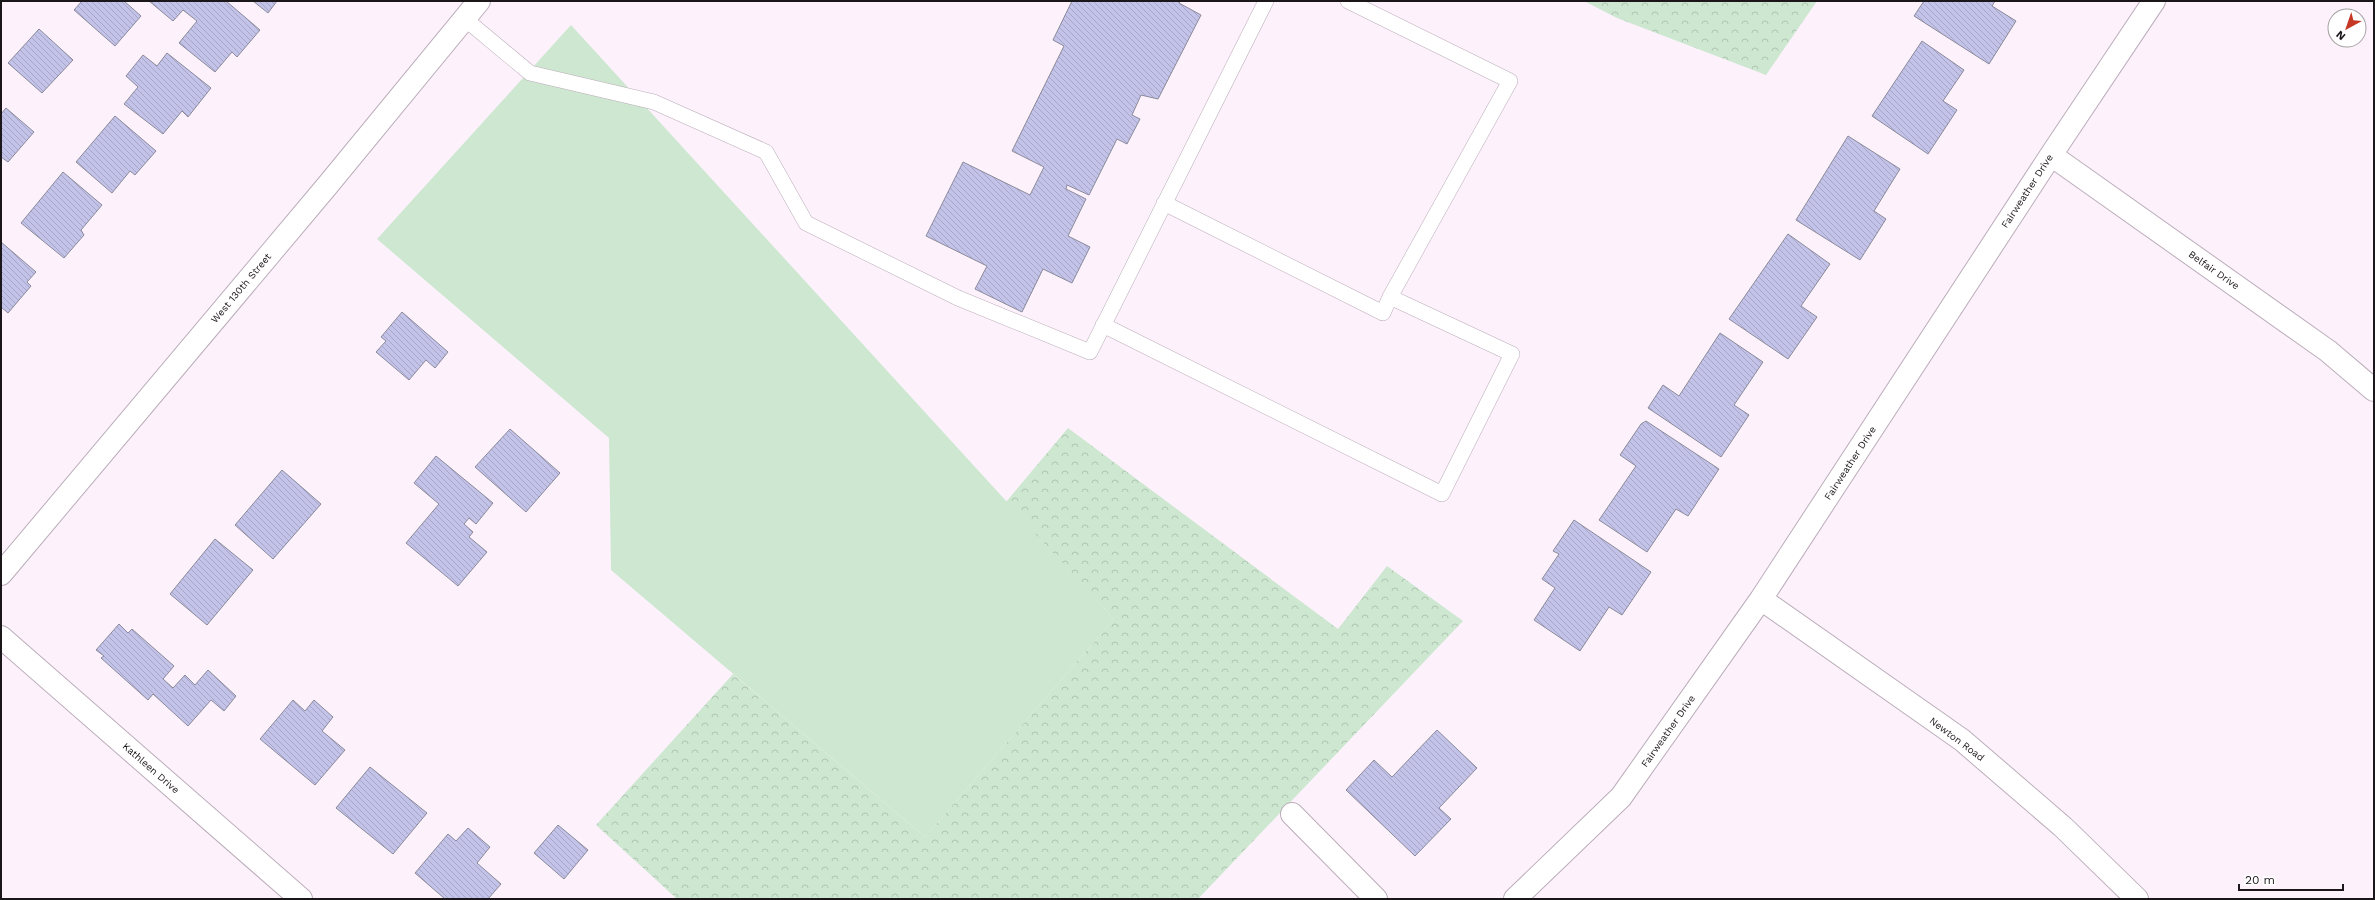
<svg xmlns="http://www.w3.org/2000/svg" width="2375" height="900" font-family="'Work Sans',sans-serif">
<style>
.grass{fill:#cde7d0}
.forest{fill:url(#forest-crowns)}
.building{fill:url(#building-back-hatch);stroke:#8a8a9a}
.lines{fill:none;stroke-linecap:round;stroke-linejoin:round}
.service-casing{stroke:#bbadba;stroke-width:16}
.minor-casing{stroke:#bbadba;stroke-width:24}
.secondary-casing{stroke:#bbadba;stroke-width:24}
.service{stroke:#fff;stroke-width:15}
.minor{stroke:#fff;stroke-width:22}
.secondary{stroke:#fff;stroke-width:22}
.labels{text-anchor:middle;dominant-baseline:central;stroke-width:3;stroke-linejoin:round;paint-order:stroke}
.street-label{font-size:10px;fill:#1b161a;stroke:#fff}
</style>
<defs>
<pattern id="forest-crowns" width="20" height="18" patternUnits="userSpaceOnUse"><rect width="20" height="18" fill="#cde7d0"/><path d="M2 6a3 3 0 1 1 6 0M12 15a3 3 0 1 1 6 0" fill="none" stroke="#afc5b2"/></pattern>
<pattern id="building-back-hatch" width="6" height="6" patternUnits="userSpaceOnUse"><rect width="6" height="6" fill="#c3c2e9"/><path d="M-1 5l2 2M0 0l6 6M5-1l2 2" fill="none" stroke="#a7a6c7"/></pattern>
</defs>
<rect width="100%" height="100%" fill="#fdf2fc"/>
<path class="grass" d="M571,25l543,594 -189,218 -314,-267 -2,-132 -232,-199z"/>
<path class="forest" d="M1584,1h233l-51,74 -149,-57z
M1068,428l270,201 49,-63 76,55 -265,278h-521l-81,-74 137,-151 192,163 189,-218 -108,-117z"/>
<path class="building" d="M82,1h42l17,15 -26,30 -41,-36z
M149,1h77l34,29 -23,27 -5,-5 -17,20 -36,-29 18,-22 -14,-11 -10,11z
M253,1h24l-9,12z
M1072,1h109l-2,2 22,12 -43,84 -17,-4 -9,20 8,4 -13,25 -10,-5 -28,56 -22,-10 -1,4 20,10 -18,37 22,11 -18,36 -29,-14 -21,43 -47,-23 12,-23 -61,-30 37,-74 67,33 14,-28 -32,-16 52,-105 -11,-6z
M1924,1h71l-3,5 24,15 -27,43 -75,-48z
M39,29l34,31 -31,33 -34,-30z
M1922,41l42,29 -21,31 14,9 -29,44 -56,-38z
M167,53l44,35 -23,29 -6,-6 -19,23 -39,-30 14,-17 -12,-11 17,-21 14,11z
M6,108l28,24 -26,30 -7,-5v-43z
M115,116l41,35 -21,24 -5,-4 -18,22 -36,-31z
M1848,136l52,33 -26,42 12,8 -26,41 -64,-40z
M63,172l39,33 -21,25 3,5 -20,23 -43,-35z
M1788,234l42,30 -29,42 16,11 -29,42 -59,-40z
M1,242l35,30 -9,10 4,4 -23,27 -7,-6z
M402,312l46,40 -13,16 -9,-8 -17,20 -33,-28 10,-11 -5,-4z
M1720,333l43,29 -29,43 15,10 -28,42 -73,-49 15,-23 16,11z
M1646,421l73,48 -31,47 -12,-7 -29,43 -48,-32 37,-54 -16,-11 21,-31z
M510,429l50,44 -34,39 -51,-45z
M436,456l57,47 -17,21 -7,-6 -5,6 9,8 -4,5 18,15 -29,34 -52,-43 33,-39 -25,-21z
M282,470l39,34 -48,55 -38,-34z
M1574,520l77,52 -29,43 -13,-8 -29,44 -46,-31 21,-32 -13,-9 17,-25 -6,-3z
M215,539l38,31 -46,55 -37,-31z
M119,624l9,9 4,-4 42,37 -11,13 10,9 12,-13 10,10 13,-15 28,26 -12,15 -13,-11 -23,26 -35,-32 -5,6 -47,-42 3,-2 -8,-6z
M293,700l12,11 9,-11 19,17 -11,14 23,19 -30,35 -55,-46z
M1437,730l40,38 -38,40 12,11 -36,37 -69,-66 28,-30 18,17z
M370,767l57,46 -34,41 -57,-46z
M558,825l30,25 -24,29 -30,-26z
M468,828l22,19 -13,16 24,21 -13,15h-43l-30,-26 33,-39 8,7z"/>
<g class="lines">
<g class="service-casing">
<path id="service" d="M465,19l65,54 124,29 112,50 40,71 152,75 132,54 176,-351
M1164,203l219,110 7,-16
M1103,325l339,169 70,-140 -122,-57 120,-216 -162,-80"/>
</g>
<g class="minor-casing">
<path id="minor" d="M2051,155l277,196 46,39
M1761,599l201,141 101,87 74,72
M1,637l300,262
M1292,814l84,85
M1515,899l106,-102 140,-198 290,-444 103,-154"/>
</g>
<g class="secondary-casing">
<path id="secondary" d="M1,574l326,-388 152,-185"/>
</g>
<use href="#service" class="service"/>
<use href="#minor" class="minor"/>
<use href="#secondary" class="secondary"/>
</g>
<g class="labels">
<g class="street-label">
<text transform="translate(2027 191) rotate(-57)">Fairweather Drive</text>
<text transform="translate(2214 270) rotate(35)">Belfair Drive</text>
<text transform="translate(241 288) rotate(-50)">West 130th Street</text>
<text transform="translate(1850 463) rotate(-57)">Fairweather Drive</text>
<text transform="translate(1668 731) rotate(-55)">Fairweather Drive</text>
<text transform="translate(1957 739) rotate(37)">Newton Road</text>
<text transform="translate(151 768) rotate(41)">Kathleen Drive</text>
</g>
</g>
<rect width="2375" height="900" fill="none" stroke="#1b161a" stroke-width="4"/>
<g transform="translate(2347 28) rotate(220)"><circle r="19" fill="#ffffff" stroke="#a4a2a3"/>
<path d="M0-3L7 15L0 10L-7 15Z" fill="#c43824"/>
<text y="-6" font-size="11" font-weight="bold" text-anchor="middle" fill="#1b161a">N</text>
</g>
<path d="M2239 884v6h104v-6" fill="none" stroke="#1b161a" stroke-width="2"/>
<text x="2245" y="884" font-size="12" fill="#1b161a" stroke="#ffffff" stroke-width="3" paint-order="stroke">20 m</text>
</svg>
